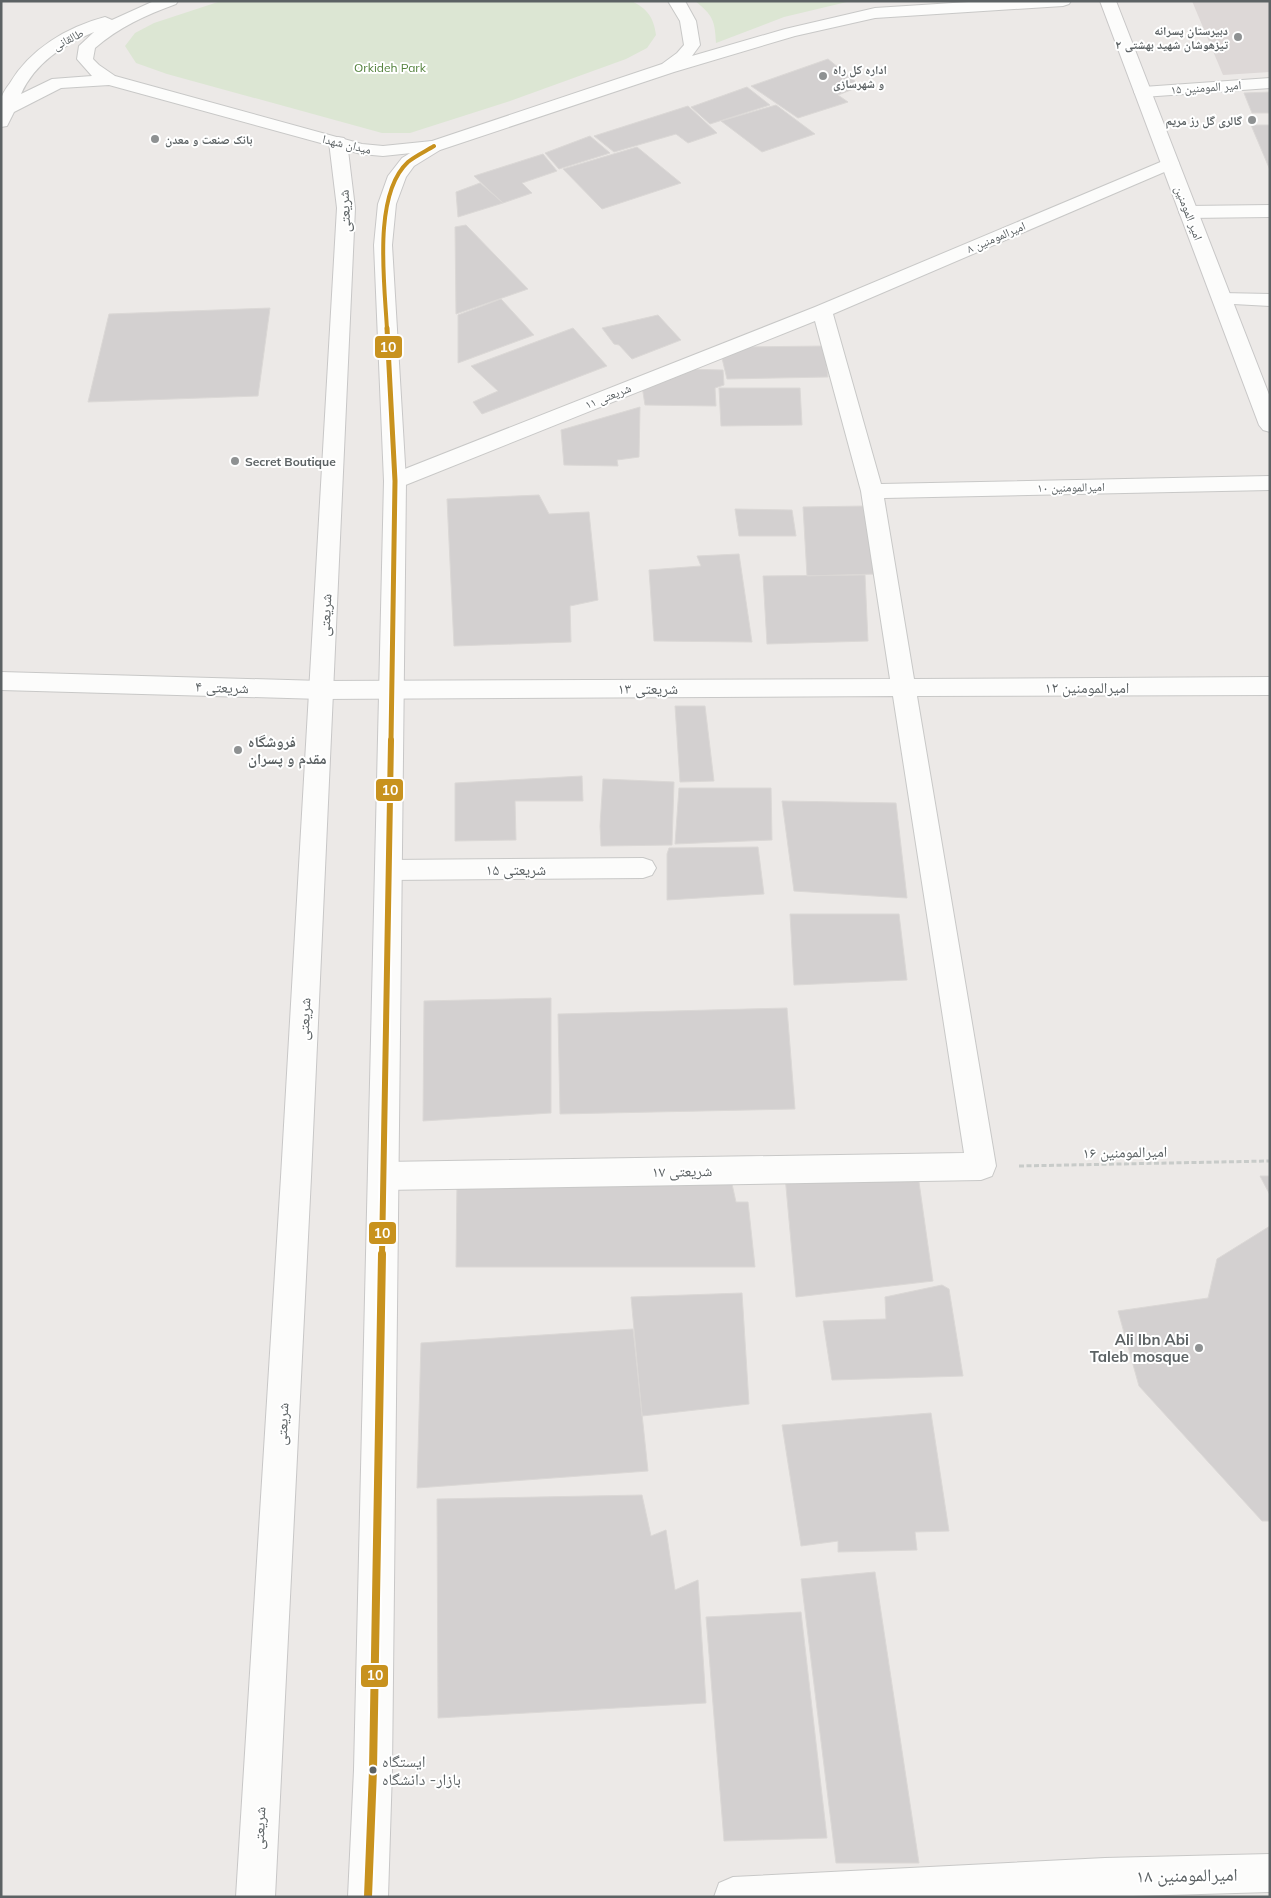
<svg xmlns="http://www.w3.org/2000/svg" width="1271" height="1898" font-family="Mulish,'Noto Naskh Arabic',sans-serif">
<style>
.education{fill:#ddd8d7}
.green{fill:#dce6d3}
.building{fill:#d3d0d0;stroke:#dbd8d6}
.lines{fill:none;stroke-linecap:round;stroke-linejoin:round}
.minor-casing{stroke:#c8c8c7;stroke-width:2}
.tertiary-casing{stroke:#c8c8c7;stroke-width:2}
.secondary-casing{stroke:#c8c7c7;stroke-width:2}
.path{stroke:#c8cbc9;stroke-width:3;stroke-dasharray:5 2.5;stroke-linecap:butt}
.minor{fill:#fcfcfb;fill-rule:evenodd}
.tertiary{fill:#fcfcfb;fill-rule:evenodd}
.secondary{fill:#fcfcfb;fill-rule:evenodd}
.bus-1-far3-casing{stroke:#fff;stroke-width:6}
.bus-1-far2-casing{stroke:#fff;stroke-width:8}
.bus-1-far1-casing{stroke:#fff;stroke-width:10}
.bus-1-casing{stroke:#fff;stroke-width:12}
.bus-1-far3{stroke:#c8921e;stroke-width:4}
.bus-1-far2{stroke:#c8921e;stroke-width:5}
.bus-1-far1{stroke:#c8921e;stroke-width:6}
.bus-1{stroke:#c8921e;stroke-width:8}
.poi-dot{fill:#8e9192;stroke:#fff;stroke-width:2}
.bus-dot{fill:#5c6264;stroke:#fff;stroke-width:2}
.labels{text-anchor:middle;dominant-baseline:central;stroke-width:4;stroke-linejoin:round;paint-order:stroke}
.far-poi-label{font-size:12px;font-weight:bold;fill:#5c6264;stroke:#fff;text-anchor:start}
.far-street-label{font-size:12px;fill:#5c6264;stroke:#fff}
.far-park-label{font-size:12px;fill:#54823d;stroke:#fff}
.street-label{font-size:15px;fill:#5c6264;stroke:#fff}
.poi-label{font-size:15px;font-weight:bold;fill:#5c6264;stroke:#fff;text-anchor:start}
.near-bus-label{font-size:16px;fill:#5c6264;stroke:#fff;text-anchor:start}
.near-street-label{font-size:18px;fill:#5c6264;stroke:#fff}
.line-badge{stroke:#fff;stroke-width:2}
.badge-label{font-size:14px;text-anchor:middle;font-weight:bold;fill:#fff}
</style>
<rect width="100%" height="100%" fill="#ece9e7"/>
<path class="education" d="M1192,1h78v71l-47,3z"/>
<path class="green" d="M221,1h410c16,7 23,17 25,34l-9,13 -21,11 -119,43 -97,31h-28l-215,-59 -31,-11 -11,-17 10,-13 19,-10z
M695,1h156l-67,16 -68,26c-1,-22 -3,-28 -21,-42z"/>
<path class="building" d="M828,59l33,27 -23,9 10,7 -50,16 -47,-32z
M747,87l23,18 -60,19 -19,-17z
M1270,92v21h-18l-8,-20z
M776,105l39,29 -53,18 -41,-31z
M688,106l29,27 -29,10 -12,-9 -62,18 -20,-16z
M1251,125h19v45z
M590,136l20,17 -51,16 -14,-16z
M637,147l44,36 -79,26 -39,-40z
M543,154l14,17 -35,12 10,10 -29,10 -29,-27z
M480,183l23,20 -45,14 -2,-25z
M466,225l62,64 -72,25 -1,-87z
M501,299l33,36 -76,28v-48z
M270,308l-12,88 -170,6 21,-88z
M658,315l23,25 -49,19 -13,-14 -5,-1 -12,-16z
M573,328l34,38 -125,48 -9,-12 25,-11 -27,-25z
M824,346l4,31 -101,2 -6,-25 18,-7z
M682,369l41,1 1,15 -9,3 1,18 -71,-1 -3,-19z
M719,388h81l2,37 -81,1z
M640,407l-1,50 -22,3 1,6 -54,-1 -3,-35z
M539,495l10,19 40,-2 9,88 -28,6 1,36 -117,4 -7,-147z
M866,506l9,68 -68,2 -4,-69z
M735,509l57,1 4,26h-57z
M739,554l13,88 -98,-1 -5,-71 52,-4 -4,-10z
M865,575l3,66 -101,3 -4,-68z
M675,706h30l9,75 -34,1z
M582,776l1,25h-68l1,39 -61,1v-58z
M603,779l71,3 -2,63 -71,1 -1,-20z
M679,788h92l1,52 -97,4z
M782,801l114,2 11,95 -113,-7z
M758,847l6,47 -97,6v-46l2,-6z
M790,914h109l8,66 -113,5z
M551,998v115l-128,8 1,-120z
M787,1008l8,101 -235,5 -2,-100z
M730,1175l6,27h12l7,65h-299l1,-86z
M918,1175l15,106 -137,16 -11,-121z
M1260,1176h10v19z
M1270,1226v295h-8l-123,-135 -21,-75 90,-13 9,-39z
M942,1285l7,4 14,87 -131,4 -9,-59 63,-2 -1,-22z
M742,1293l7,111 -107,12 -11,-119z
M633,1329l15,142 -231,17 4,-145z
M931,1413l18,118 -34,1 2,18 -79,2v-11l-37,5 -19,-121z
M642,1495l9,41 15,-6 9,60 23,-10 8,123 -268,15 -1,-219z
M875,1572l44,291h-83l-35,-284z
M801,1612l26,226 -103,3 -18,-224z"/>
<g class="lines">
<g class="minor-casing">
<path id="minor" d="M1270,78v10l-127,9 -6,-1 -3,-4 3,-4 6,-1z
M1170,158l6,1 3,4 -3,4 -343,147 48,170 389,-8v14l-386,8 30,181 356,-2v18l-353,1 79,470 -4,10 -11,4 -598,10 -11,-4 -4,-10 4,-10 11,-4 581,-9 -71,-457 -572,3 -320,-9v-18l320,9 569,-2 -29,-188 -46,-170 -412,165 -8,2 -8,-2 -3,-5 3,-5 428,-169z
M1270,205v12l-82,1 -7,-2 -2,-4 2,-4 7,-2z
M1222,293l48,1v12l-55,-3 -3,-4 3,-4z
M643,858l9,3 4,7 -4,7 -9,3 -255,2 -9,-3 -4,-7 4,-7 9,-3z"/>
</g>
<g class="tertiary-casing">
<path id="tertiary" d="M154,1h24l-2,3c-30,11 -57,23 -81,44l-2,11 6,6 16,11 247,68 21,2 49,-5 230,-77 15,-11 7,-8 -4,-24 -12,-20h17l11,20 4,24 -8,11 93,-27 90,-21 109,-7h87l-2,3 -6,2 -188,12 -80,18 -121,36 -234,78 -57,6 -22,-2 -252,-69 -48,3 -47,24 -7,14 -6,1c0,-8 -1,-18 0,-27 1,-6 5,-12 9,-17 20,-34 57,-56 95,-66l7,3zM94,32l-15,14 -2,13 15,17 -40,3 -31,15c14,-31 42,-49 73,-62z
M1270,1854v38l-172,5h-384l5,-14 14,-6 372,-19z"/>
</g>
<g class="secondary-casing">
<path id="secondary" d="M1100,1h16l154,396v35l-7,-2 -4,-5z
M338,137l6,1 3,4 8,66 -44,969 -36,720h-39l45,-720 56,-969 -8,-66 3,-4z
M434,141l6,1 3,4 -3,4 -26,16 -8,11 -10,27 -4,41 14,236 -14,1289 -4,127h-40l6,-127 30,-1289 -10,-236 4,-41 10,-28 14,-18 26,-16z"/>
</g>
<path class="path" d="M1019,1166l251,-5"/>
<use href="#minor" class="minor"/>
<use href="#tertiary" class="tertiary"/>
<use href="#secondary" class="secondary"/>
<g class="bus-1-far3-casing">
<path id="bus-1-far3" d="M387,330c-2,-44 -15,-135 21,-168 7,-6 18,-11 26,-16"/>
</g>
<g class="bus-1-far2-casing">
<path id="bus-1-far2" d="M387,328l8,153 -4,260"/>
</g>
<g class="bus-1-far1-casing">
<path id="bus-1-far1" d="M382,1255l9,-515"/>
</g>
<g class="bus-1-casing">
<path id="bus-1" d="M368,1897l5,-127 9,-516"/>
</g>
<use href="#bus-1-far3" class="bus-1-far3"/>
<use href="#bus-1-far2" class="bus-1-far2"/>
<use href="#bus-1-far1" class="bus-1-far1"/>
<use href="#bus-1" class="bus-1"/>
</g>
<g class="poi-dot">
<circle cx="1238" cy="37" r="5"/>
<circle cx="823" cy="76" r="5"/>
<circle cx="1252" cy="120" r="5"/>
<circle cx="155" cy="139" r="5"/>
<circle cx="235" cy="461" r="5"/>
<circle cx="238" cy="750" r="5"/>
<circle cx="1199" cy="1348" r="5"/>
</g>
<circle class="bus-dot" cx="373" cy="1770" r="4.5"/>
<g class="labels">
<g class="far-poi-label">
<text x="1228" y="30" text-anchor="end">دبیرستان پسرانه<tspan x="1228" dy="14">تیزهوشان شهید بهشتی ۲</tspan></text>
<text x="833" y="69">اداره کل راه<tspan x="833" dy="14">و شهرسازی</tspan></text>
<text x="1242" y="120" text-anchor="end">گالری گل رز مریم</text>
<text x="165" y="139">بانک صنعت و معدن</text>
<text x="245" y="461">Secret Boutique</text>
</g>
<g class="far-street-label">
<text transform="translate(68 39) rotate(-27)">طالقانی</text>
<text transform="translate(1206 87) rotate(-4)">امیر المومنین ۱۵</text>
<text transform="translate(347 144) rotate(13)">میدان شهدا</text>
<text transform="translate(1189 213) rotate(69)">امیر المومنین</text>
<text transform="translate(996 237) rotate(-23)">امیرالمومنین ۸</text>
<text transform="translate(608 396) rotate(-22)">شریعتی ۱۱</text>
<text transform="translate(1071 487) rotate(-1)">امیرالمومنین ۱۰</text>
</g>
<g class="far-park-label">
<text x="390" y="67">Orkideh Park</text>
</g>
<g class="street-label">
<text transform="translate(344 211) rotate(-92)">شریعتی</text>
<text transform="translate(325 615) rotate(-87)">شریعتی</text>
<text transform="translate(222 687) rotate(2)">شریعتی ۴</text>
<text x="1087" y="687">امیرالمومنین ۱۲</text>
<text x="648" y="688">شریعتی ۱۳</text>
<text x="516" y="869">شریعتی ۱۵</text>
<text transform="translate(304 1019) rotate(-87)">شریعتی</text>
<text transform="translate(1125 1152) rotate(-1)">امیرالمومنین ۱۶</text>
<text transform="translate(682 1171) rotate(-1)">شریعتی ۱۷</text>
<text transform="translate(282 1424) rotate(-87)">شریعتی</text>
<text transform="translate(259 1828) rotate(-87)">شریعتی</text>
</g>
<g class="poi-label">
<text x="248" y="741">فروشگاه<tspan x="248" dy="17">مقدم و پسران</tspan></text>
<text x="1189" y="1339" text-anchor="end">Ali Ibn Abi<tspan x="1189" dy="17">Taleb mosque</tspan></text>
</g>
<g class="near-bus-label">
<text x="382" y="1761">ایستگاه<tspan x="382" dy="18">بازار- دانشگاه</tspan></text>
</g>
<g class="near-street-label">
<text transform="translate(1187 1875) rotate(-1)">امیرالمومنین ۱۸</text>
</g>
</g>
<g class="line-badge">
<rect x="374" y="335" width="29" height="24" rx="5" fill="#c8921e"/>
<rect x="375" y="778" width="29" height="24" rx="5" fill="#c8921e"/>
<rect x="368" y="1221" width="29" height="24" rx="5" fill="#c8921e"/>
<rect x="360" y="1664" width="29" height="24" rx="5" fill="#c8921e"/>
</g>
<g class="badge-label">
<text x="388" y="352">10</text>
<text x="390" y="795">10</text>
<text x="382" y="1238">10</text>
<text x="375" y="1680">10</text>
</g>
<rect width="1271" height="1898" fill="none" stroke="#5c6264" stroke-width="5"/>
</svg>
